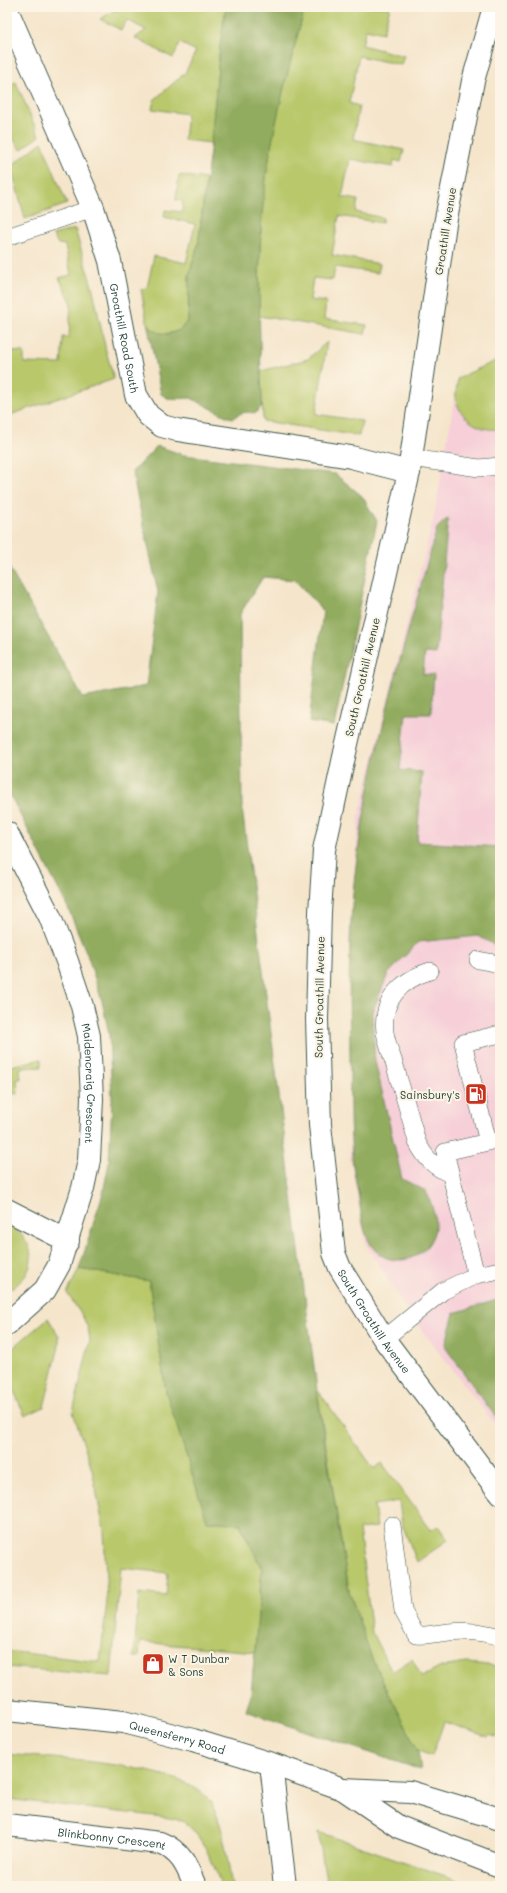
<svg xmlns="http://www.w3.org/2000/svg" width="507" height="1893" font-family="Mali,sans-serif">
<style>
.built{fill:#f6cfd8}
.green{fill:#b8c86b;stroke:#6c8250}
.forest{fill:#92ac5f;stroke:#58744a}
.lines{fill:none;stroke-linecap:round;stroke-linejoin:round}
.lane-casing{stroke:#3f564b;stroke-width:18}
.street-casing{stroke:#3f564b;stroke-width:24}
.secondary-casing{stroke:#3f564b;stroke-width:24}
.primary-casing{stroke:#3f564b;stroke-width:24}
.lane{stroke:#fff;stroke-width:17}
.street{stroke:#fff;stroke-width:22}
.secondary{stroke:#fff;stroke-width:22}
.primary{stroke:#fff;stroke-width:22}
.labels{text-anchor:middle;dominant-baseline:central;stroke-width:4;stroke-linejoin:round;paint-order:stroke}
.street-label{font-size:11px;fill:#1f3d34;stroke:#fcf5e5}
.poi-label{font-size:11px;fill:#1f3d34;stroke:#fcf5e5;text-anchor:end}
</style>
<rect width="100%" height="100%" fill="#fcf5e5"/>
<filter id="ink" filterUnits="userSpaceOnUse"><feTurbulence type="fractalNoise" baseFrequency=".025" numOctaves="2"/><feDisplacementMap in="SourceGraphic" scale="8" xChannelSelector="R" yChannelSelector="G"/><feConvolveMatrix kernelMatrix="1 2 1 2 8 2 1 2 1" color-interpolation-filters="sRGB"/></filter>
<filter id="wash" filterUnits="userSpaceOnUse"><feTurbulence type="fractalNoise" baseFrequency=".012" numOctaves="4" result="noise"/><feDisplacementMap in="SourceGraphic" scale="16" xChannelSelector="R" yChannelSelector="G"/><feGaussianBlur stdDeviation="0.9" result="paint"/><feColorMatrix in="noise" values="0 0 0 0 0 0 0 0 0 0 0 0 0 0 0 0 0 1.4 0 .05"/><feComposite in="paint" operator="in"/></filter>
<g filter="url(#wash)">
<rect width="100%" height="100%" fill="#f5e5cb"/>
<path class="built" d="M500,359v1072l-89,-115 -45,-71 -16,-90 -1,-220 10,-120 76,-304 23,-133z"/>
<path class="green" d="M121,7h105l-6,39 -9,97 -27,-3 3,-26 -35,-5 2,-9 31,-27 11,-22 -16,-8 -7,15 -38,-20 11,-8 -19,-10 -6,10 -21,-11z
M305,7h85l-7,26 -17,-4 -4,16 42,11 -3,9 -42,-9 -10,47 10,3 -6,33 51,11 -3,12 -7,-2 -1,7 -43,-8 -8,38 16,3 -2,12 27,6 -1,5 -43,-7 -7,39 48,9 -2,9 -43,-6 -2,13 -20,-2 -3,22 16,2 -2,17 43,6 -2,9 -106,-18c0,-41 1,-81 5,-122 6,-62 25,-126 41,-187z
M16,82l23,54 -18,14 -14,-19v-45z
M42,142l25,62 -42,15 -14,-53z
M179,175l27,4 -8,66 -9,30 -1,45 -3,6 -5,4 -12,4 -8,-1 -8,-4 -5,-7 -6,-33 6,-1 7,-32 32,7 9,-39 -31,-7 1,-7 17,2 1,-11 -7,-1z
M75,229l18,61 13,61 8,28 -107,37v-65l17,1v11l37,1 2,-27h6l2,-36 -12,-23 12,-3 -6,-30 -7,-1 -5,-9z
M327,342l-11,72 46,7 -3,15 -96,-15 -2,-50 47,-12z
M500,359v70c-19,3 -39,-9 -44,-29 -1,-7 1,-14 2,-22z
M41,1059v8l-21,1 1,11h-4l1,15 -10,-1 -1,-26z
M7,1224c18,9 31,29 20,49 -3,6 -10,11 -15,16l-5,-5z
M79,1269l70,12 17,111 74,132 22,45 -7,83 -115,-10 -1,15h-5l5,-64 27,3 2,-23 -47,-5 -10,108 -104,-9v-16l93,11 7,-61 -3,-70 -12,-62 -19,-57 17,-72 -2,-12 -5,-11 -16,-24z
M48,1318l11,18v10l-15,61 -19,9 -13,-29 -5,2v-36z
M317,1389l57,80 8,-6 49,67 7,-4 10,14 -31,22 -15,-38 -3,-23 -25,4 3,22 -18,2 13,104 20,39 20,-13 10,18 19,-10 26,-4 33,3v72l-11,-3 -1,2 -44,-15 -12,34 -14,-5 -46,-92 -23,-68z
M7,1754c45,5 173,9 201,45 16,21 19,61 24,87h-11c-6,-20 -20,-54 -39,-65 -6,-2 -13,-3 -19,-4l-156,-18z
M318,1832l148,51 1,3h-140z"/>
<path class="forest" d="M226,7h79c-16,61 -34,124 -41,187 -8,70 -4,141 -2,212l-6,7c-10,-1 -14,-2 -22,5l-6,-1 -37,-19 -22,1 -8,-5 -14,-72 5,7 8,4 8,1 12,-4 8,-10 1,-45 9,-30 13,-102 9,-97z
M157,446l27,9 151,19 27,22 15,25 -43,205 -25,-4 14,-111 -28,-31 -32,-3 -23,37 2,194 78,605 29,178 23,68 46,92 3,19 -175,-59 5,-17 11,-125 -22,-45 -33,-3 -41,-129 -17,-111 -70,-12 24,-76 6,-30 3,-64 -3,-65 -7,-33 -15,-47 -19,-46 -61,-119v-225l76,134 63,-12 12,-94 -26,-120z
M448,518l-12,136 -11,-1 -2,21 11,1 -3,39h-25l-6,56 22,2 -5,70 83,5v101l-22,-12 -60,6 -30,32 -16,39 3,48 27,118 24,12c5,12 10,24 9,37 -3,22 -26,38 -48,30 -26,-9 -25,-47 -30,-71 -2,-11 -5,-22 -5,-34 -3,-32 -2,-66 -2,-98 -1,-57 -2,-115 4,-172 13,-121 51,-239 83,-355z
M500,1299v124l-55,-76 9,-34z"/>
</g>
<g filter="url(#ink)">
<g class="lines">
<g class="lane-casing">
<path id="lane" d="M7,237l86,-29
M411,458l68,10 21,-2
M478,960l22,4
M430,971c-29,9 -49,29 -45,61 2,14 9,28 12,41 7,23 14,46 20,69 8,16 17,25 33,32
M476,1275l-31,-123 43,-10 -25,-99 37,-9
M384,1339l59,-48 33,-16 24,-5
M392,1525l11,86 13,24c9,1 15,-1 25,-2 18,-3 41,-2 59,4"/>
</g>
<g class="street-casing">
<g id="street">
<path id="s1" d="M7,10l86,198 17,53 26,134 12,20 14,11 15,4 174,27 58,15"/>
<path id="s2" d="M7,833l43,84 17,44 15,45 7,30 3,63 -3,61 -6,28 -24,77 -14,25 -38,34"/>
<path d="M7,1210l61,31"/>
<path id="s3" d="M7,1825l153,18c21,8 27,23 35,43"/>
</g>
</g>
<g class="secondary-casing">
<g id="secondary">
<path id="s4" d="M494,7l-21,74 -28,143 -36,248 -65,285 -20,93 -4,62 -3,107 3,106 14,128 6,15 44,71 116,154"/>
<path d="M271,1764l14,122"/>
</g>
</g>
<g class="primary-casing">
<g id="primary">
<path id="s5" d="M7,1710l116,12 70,18 82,25 68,24 56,38 101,39"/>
<path d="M343,1789l67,3 90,27"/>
</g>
</g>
<use href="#lane" class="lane"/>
<use href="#street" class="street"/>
<use href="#secondary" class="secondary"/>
<use href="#primary" class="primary"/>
</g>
</g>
<defs>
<g id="fuel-square" transform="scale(1.15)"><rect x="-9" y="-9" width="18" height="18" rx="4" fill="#c8321e" stroke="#fcf5e5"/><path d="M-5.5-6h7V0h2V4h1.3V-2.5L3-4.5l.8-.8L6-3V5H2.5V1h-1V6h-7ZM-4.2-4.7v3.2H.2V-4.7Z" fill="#fff"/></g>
<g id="shop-square" transform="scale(1.15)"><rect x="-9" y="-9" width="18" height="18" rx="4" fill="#c8321e" stroke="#fcf5e5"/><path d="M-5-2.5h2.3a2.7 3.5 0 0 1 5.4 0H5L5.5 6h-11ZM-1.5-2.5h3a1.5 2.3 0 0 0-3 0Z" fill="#fff"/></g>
</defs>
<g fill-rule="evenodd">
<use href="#fuel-square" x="476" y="1094"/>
<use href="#shop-square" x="153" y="1664"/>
</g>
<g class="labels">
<g class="street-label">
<text transform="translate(445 231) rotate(-81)">Groathill Avenue</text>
<text stroke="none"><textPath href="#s1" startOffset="350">Groathill Road South</textPath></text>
<text transform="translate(362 677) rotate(-77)">South Groathill Avenue</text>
<text transform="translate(319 997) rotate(-89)">South Groathill Avenue</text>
<text stroke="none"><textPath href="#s2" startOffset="267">Maidencraig Crescent</textPath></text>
<text stroke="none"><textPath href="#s4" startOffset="1344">South Groathill Avenue</textPath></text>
<text stroke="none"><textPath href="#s5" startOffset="173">Queensferry Road</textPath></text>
<text stroke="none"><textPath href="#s3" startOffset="106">Blinkbonny Crescent</textPath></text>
</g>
<g class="poi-label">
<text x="460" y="1094">Sainsbury's</text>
<text x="168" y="1658" text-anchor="start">W T Dunbar<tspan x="168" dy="13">&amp; Sons</tspan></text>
</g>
</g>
<rect width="507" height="1893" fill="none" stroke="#fcf5e5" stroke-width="24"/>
</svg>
